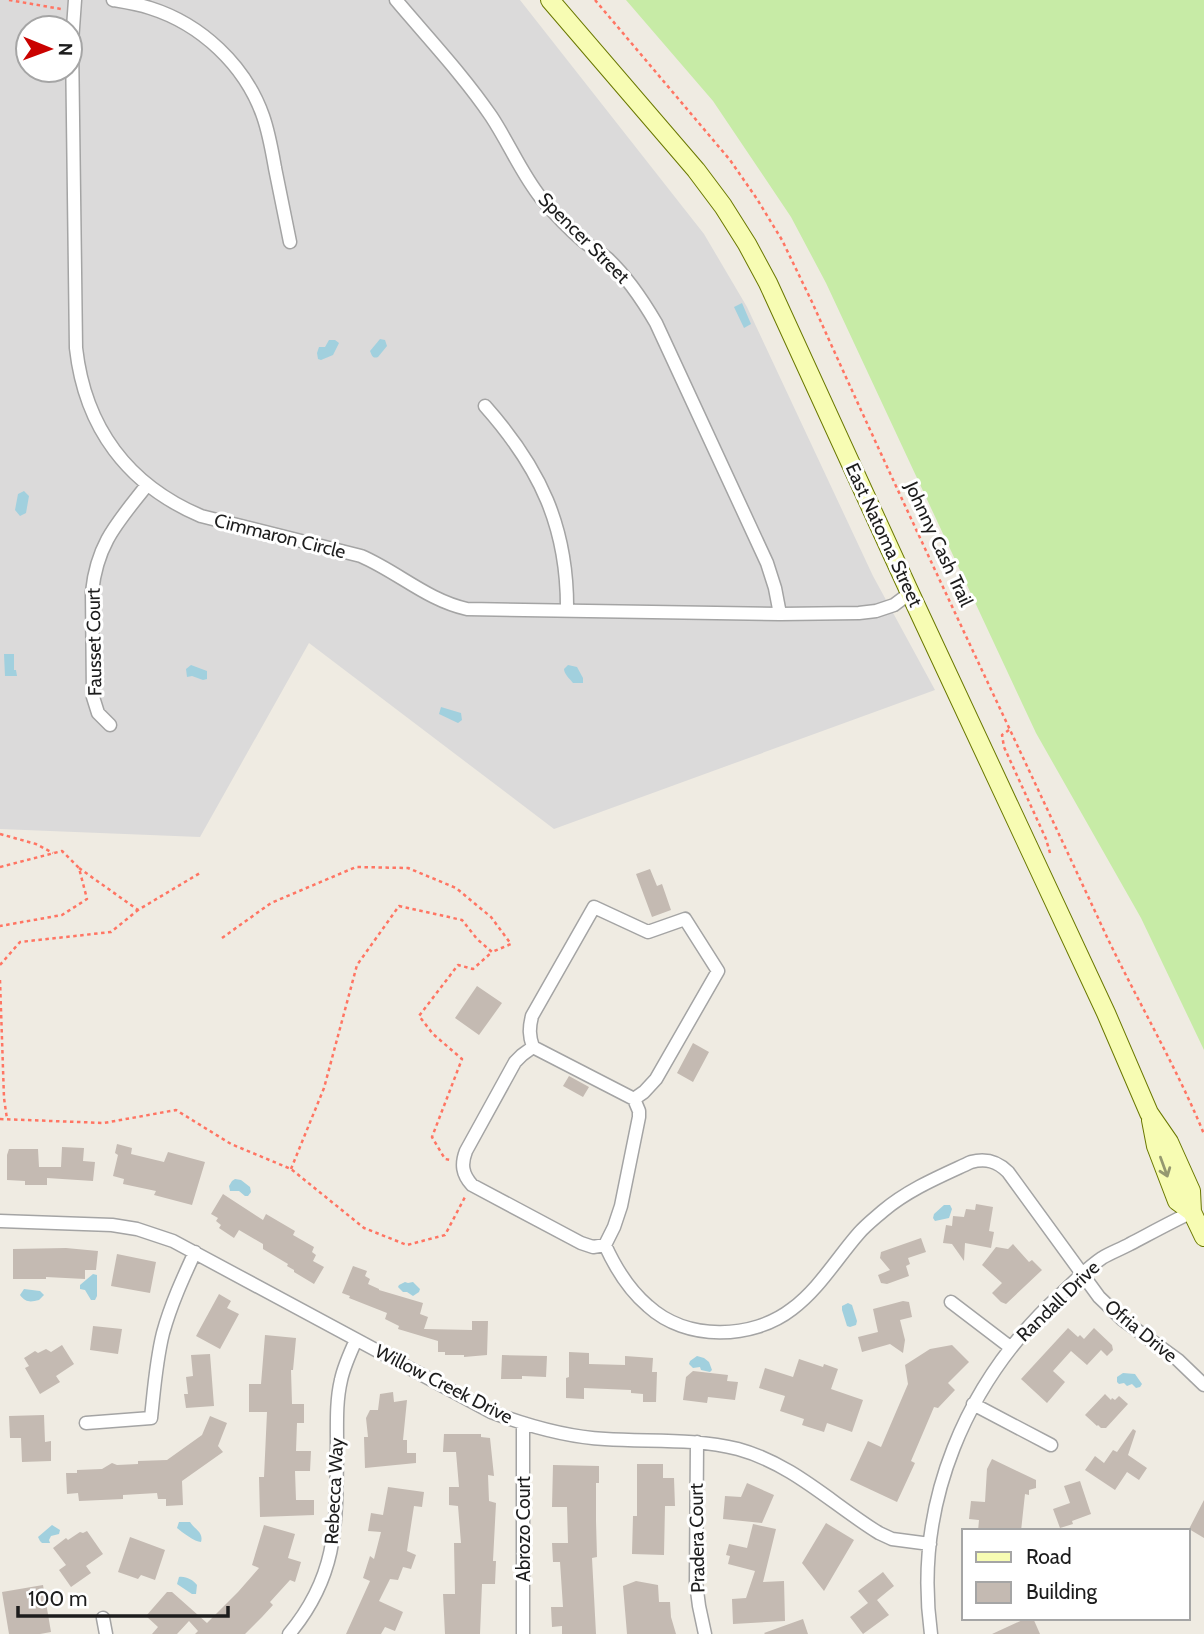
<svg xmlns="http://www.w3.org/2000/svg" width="1204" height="1634" font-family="Cabin,sans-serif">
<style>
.residential{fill:#dbdada;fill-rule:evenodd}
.grass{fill:#c7eba6}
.water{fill:#a1d0de}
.building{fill:#c4bab2}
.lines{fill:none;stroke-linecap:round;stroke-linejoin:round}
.minor-casing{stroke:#a4a4a4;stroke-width:15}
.secondary-casing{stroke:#6a7800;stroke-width:20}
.path{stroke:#ff7563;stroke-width:2.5;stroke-dasharray:3.5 3.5;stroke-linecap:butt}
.minor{stroke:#fff;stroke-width:12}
.secondary{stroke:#f7fcb3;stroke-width:18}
.oneway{stroke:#959870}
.labels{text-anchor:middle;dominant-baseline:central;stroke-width:6;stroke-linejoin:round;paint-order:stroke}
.street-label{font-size:19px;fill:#1d1d1d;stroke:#fff}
</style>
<rect width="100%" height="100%" fill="#efebe2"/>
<path class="residential" d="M0,0h520l184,234 43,73 126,269 62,114 -381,139 -245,-186 -109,194 -200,-8zM28,28h42v42h-42z"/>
<path class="grass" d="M626,0h578v1050l-63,-132 -105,-185 -210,-450 -35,-66 -78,-116z"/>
<path class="water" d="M742,303l9,21 -7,4 -10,-21z
M380,339l5,1 2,6 -9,11c-6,2 -6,-2 -8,-6z
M329,340h6l4,3 -6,12 -12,5 -3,-1 -1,-6 2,-6h6z
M24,491l5,5 -3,17 -6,3 -5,-6 3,-16z
M4,654h10v16h2l1,6h-12z
M191,665l16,6v8l-4,1 -11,-4 -5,1 -1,-8z
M568,665l9,2 6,11v5h-10c-3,-4 -9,-9 -9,-14z
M441,707l20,6 1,7 -4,3 -19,-9z
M235,1179l6,1 9,7 1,5 -3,4h-3l-6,-5h-9l-1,-5 3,-5z
M944,1205h6l2,4 -3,9 -14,3 -2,-3 1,-4z
M93,1274l4,1v21l-2,4h-4l-6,-10 -5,-1v-4z
M405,1282l3,1 5,-1 7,7 -1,3 -6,4 -6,-4h-4l-5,-5 1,-2z
M24,1289l16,2 4,4 -5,5c-8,2 -13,3 -19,-5z
M848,1303l4,2 5,16 -1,4 -6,2 -3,-1 -5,-16v-4z
M697,1356l7,2 5,4 3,8 -2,2 -9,-2 -1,-3 -7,1 -4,-4 1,-3z
M1123,1373l12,1 7,10 -2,3 -4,1 -4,-4 -5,2 -3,-3 -5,1 -2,-2v-5z
M179,1522h11c4,7 14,10 11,20 -6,0 -19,-10 -24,-14z
M52,1525l8,5 -1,4 -8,2 -2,4 1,3h-8l-2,-2 -2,-4z
M179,1577c7,-1 14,3 18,8l-1,9h-4l-15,-10z"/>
<path class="building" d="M650,869l7,17 5,-2 9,26 -19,7 -16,-43z
M477,986l25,17 -23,32 -24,-17z
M693,1043l16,9 -16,30 -16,-9z
M569,1076l20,11 -6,10 -20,-11z
M117,1144l15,4 -1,6 33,8 4,-10 37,10 -13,43 -38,-10 2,-4 -33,-7 1,-5 -11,-3 5,-21 -3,-2z
M62,1147l22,1 -1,13 12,1 -2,19 -46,-3v7h-22v-4l-18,-1v-25l2,-6h29l1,18h22z
M223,1194l40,26 3,-6 29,17 -2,4 21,12 -2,5 4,3 -3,6 11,6 -10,17 -20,-12v-2l-7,-4 1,-2 -25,-15v-5l-24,-14 -5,8 -15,-10 2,-3 -5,-4 2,-3 -7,-4z
M976,1204l17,3 -4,24 5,1 -3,16 -26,-5 -1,18 -12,-17 -9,-1 3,-18 6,1 1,-10 11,1 2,-8 9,1z
M921,1238l5,14 -18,6 2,6 -4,2 3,10 -22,8 -6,-1 -3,-8 12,-5 -10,-12 1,-6z
M1013,1244l16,18 3,-2 10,10 -36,34 -5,-2 -9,-9 10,-10 -20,-18 14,-18 12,2z
M66,1248l32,3 -2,19h-11v9l-39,-2v2h-33v-30z
M117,1254l39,8 -6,31 -39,-7z
M353,1266l14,5 -2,5 5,3 -2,5 11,5v1l44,13 -3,11 8,3 -4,12 48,1v-9h16l-1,34 -23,2v-2h-19v-3h-7v-11l-40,-12 1,-3 -14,-7 2,-6 -38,-15 1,-2 -8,-3z
M219,1294l12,7 -4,7 12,6 -19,35 -24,-13z
M903,1301l6,1 3,15 -12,3 5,20 -2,13 -13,-9 -28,8 -4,-15 20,-5 -5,-23z
M93,1326l29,3 -4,25 -28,-4z
M1068,1328l10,9 2,-2 4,4 10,-11 18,17 1,5 -6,6 -6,-6 -14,15 -16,-14 -18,20 12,11 -18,21 -26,-24z
M265,1335l31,3 -3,32h-2l1,34h12v19h-7l-1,28h15l-1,20h-15l1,29h18v15l-54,2 -1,-40h5l3,-65h-18v-28h12z
M62,1345l12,19 -18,12 4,6 -20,12 -15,-26 4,-2 -5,-8 11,-7 3,2 8,-4 5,3z
M952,1345l17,17 -21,21 7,7 -17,18 -4,-1 -23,54 4,2 -18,39 -47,-22 18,-39 13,6 27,-63 -3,-19 25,-16z
M569,1352l20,1v11l36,1v-9l28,2 -1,14h5l-1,30h-13v-8l-12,-1v-3l-47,-2v11l-18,-1v-20l3,-1z
M210,1354l4,52 -28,2 -2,-14h4l-2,-17 7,-1 -2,-21z
M502,1355l45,1 -1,21 -24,-1v3h-21z
M799,1359l24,8 1,-3 14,5 -7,20 32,11 -11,32 -25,-9 -3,9 -22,-7 2,-6 -24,-8 5,-15 -26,-8 6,-20 28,9z
M693,1371l35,4 -1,6 11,1 -3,18 -27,-3 -1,6 -24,-3 3,-23z
M393,1392l1,10 13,-2 -4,40h4v13h9v10l-51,5 -1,-31h4l-2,-19 4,-8h8l2,-16z
M1105,1394l6,6 1,-2 3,2 4,-4 9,8 -22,24h-5l-3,-3 -1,1 -12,-11z
M44,1415l1,27 6,-1v20l-29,1 -1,-24h-11l-1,-22z
M210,1416l17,7 -9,23 5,6 -41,29 1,24 -17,1v-7h-8l-1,-6 -34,2v4l-44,2 -1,-8 -11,1 -1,-21h11v-3l25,-1 10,-6 5,2 21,-1v-3l29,-1 35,-25z
M1133,1429l3,2 -8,24 19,13 -8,12 -12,-8 -12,18 -30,-20 10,-14 9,7 9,-13 4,2z
M444,1434h37v3l9,1 4,38 -6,-1 1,26 7,2 -3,58h3l-1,23h-13l-2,50h-35l-2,-40h12l-1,-51h7l-3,-37 -9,-1v-18h10l-3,-35h-13z
M992,1459l44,21v8l-7,2v5l-4,-1 -4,37h-43l1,-11 -10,-1 2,-18 14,1 2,-33z
M637,1464h26v14h11l1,28h-10l-1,49 -32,-1 1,-38h4z
M553,1465l46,1v17h-3v38l1,36 -5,1 4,76h-34v-8l-10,1 -1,-20h12l-3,-45h-7l-1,-19h16l-1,-36h-15z
M1080,1481l11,33 -19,7 1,3 -13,4 -7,-19 17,-6 -6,-17z
M747,1483l27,12 -12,28 -39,-4 2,-23 16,1z
M388,1487l36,5 -2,15 -8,-1 -7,45 9,4 -5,14 -8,-2 -5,13 -8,-1 -11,22 24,11 -8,19 -10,-4 -4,7h-35l24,-53 -7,-3 7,-22 4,3 7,-27 -13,-1 3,-18 12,2z
M1204,1500v38l-15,-9z
M826,1523l28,17 -30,51 -22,-28z
M753,1524l23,5 -13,53 21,-1 1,40 -52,3 -1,-25 14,-1 9,-27 -27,-7 2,-8 -4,-1 3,-11 18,4z
M264,1525l31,9 -7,24 13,4 -6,20 -5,-2 -20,22 3,3 -11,12 -17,17h-50l3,-3 -9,-10 -12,13h-25l6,-7 -12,-11 21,-24h5l35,31 31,-31 21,-24 -7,-3z
M87,1531l16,23 -17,12 5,7 -20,14 -12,-17 7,-5 -13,-17 13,-10 2,2 12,-8 3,1z
M130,1537l35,13 -10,30 -14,-5 -3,4 -20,-7z
M883,1572l11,14 -17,14 12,15 -26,19 -13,-17 18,-14 -10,-12z
M636,1581l22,4 1,17h11l1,15 5,17h-49l-4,-48z
M43,1585l8,47 -11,2h-31l-7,-42z
M1027,1618h6l7,16h-48z
M803,1619l5,15h-43l-1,-1z"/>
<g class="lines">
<g class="minor-casing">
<path id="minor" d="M75,0l-3,42 4,306c9,80 52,137 125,168l160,40c37,16 66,44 106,53l313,5 79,-1 17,-2 18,-6 16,-12
M113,0c12,2 25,4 37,8 51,16 95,57 113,108 6,17 9,35 12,52 5,25 10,49 15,74
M396,0c32,38 67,75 95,116 18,27 30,57 50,82 13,15 26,29 41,42 8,7 18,12 26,19 20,19 34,40 48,64l111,240 8,25 5,26
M485,406c55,62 83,121 82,205
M110,725l-12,-12 -5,-16 -1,-105c5,-49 26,-70 55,-107
M533,1047l-11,8 -7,7 -49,89c-5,13 -4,23 6,34l109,58 12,4 12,-2
M634,1099l10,-7 12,-13 62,-108 -33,-52 -37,13 -54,-25 -62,109c-3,12 -3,20 1,31l101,52 5,12v6l-18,89 -7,21 -9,18c10,22 24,45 43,61 38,35 104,34 144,3 27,-20 45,-51 67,-76 7,-8 16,-15 24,-22 26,-22 58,-35 88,-49 15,-4 26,-1 37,10l91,125 24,23 55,40 26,25
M0,1221l112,4 25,4 36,12 318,171c37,14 74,25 114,27 44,3 89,-1 133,10 55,15 94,55 141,84l13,6 38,5
M951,1302l59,45
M973,1404l78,41
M86,1423l65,-5c3,-28 5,-57 12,-85 8,-29 20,-55 32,-81
M697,1442l-1,141 3,23 6,28
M103,1618l3,16
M289,1634c51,-61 47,-114 48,-189 0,-22 -1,-44 4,-65 3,-14 9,-27 15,-40
M523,1634v-210
M931,1634c-18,-130 35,-253 130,-340 13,-12 26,-26 41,-36 8,-5 19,-9 28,-14 21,-11 41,-22 62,-32"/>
</g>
<g class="secondary-casing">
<path id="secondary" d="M550,0l146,170 27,36 24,38 21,39 142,310 196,420 43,100 20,29 22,49 1,21 12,25
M1151,1120l5,26 21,55 15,11"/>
</g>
<path class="path" d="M9,0l52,9
M595,0l135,160 27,39 25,41 30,62c95,212 196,422 294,633 32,67 70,131 98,199
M1009,730l-7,5 2,12 42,92 4,14
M0,834l36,10 17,9
M0,867l62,-16 17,17 8,31 -25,16 -62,11
M79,868l59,42 62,-37
M222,938l49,-35 85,-36 52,1 48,20 35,29 20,27 -19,8
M0,965l20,-23 91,-10 27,-22
M0,980l4,118 3,21
M0,1119l104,4 72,-13 55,34 60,25 73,59 43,17 38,-10 20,-38
M291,1169l33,-81 33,-123 42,-59 63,14 15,19 15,13 -19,17 -15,-4 -39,51 14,18 29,25 -30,78 13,22 5,1"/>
<use href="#minor" class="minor"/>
<use href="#secondary" class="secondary"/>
</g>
<defs><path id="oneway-shaft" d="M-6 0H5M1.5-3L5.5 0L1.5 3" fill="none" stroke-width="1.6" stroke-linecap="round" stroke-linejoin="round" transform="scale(1.75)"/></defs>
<use class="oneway" href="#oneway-shaft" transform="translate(1164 1167) rotate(70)"/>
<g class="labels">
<g class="street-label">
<text transform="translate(584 238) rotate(45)">Spencer Street</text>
<text transform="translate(884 535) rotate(65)">East Natoma Street</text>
<text transform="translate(280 536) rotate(14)">Cimmaron Circle</text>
<text transform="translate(939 544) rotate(65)">Johnny Cash Trail</text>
<text transform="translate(94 642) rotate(-91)">Fausset Court</text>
<text transform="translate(1058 1301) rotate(-44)">Randall Drive</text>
<text transform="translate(1141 1331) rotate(39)">Ofria Drive</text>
<text transform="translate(444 1384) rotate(27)">Willow Creek Drive</text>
<text transform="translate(334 1491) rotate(-87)">Rebecca Way</text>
<text transform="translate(523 1529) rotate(-90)">Abrozo Court</text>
<text transform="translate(697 1538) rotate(-91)">Pradera Court</text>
</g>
</g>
<rect x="962" y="1529" width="228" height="91" fill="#ffffff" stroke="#a5a5a5" stroke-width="2"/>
<rect x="976" y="1552" width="35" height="10" fill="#f7fcb3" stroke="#a5a5a5" stroke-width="2"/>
<text x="1026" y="1564" font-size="21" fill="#1d1d1d">Road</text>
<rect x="976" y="1582" width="35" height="21" fill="#c4bab2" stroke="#a5a5a5" stroke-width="2"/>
<text x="1026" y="1599" font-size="21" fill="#1d1d1d">Building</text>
<g transform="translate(49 49) rotate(91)"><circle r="33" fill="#ffffff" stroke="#a5a5a5" stroke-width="2"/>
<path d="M0-5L12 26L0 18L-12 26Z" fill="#ca0200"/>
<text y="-10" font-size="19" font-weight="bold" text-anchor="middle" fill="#1d1d1d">N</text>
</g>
<path d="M18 1606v10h210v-10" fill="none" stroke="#1d1d1d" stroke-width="3.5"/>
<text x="28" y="1606" font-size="21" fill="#1d1d1d" stroke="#ffffff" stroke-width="5" paint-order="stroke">100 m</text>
</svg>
